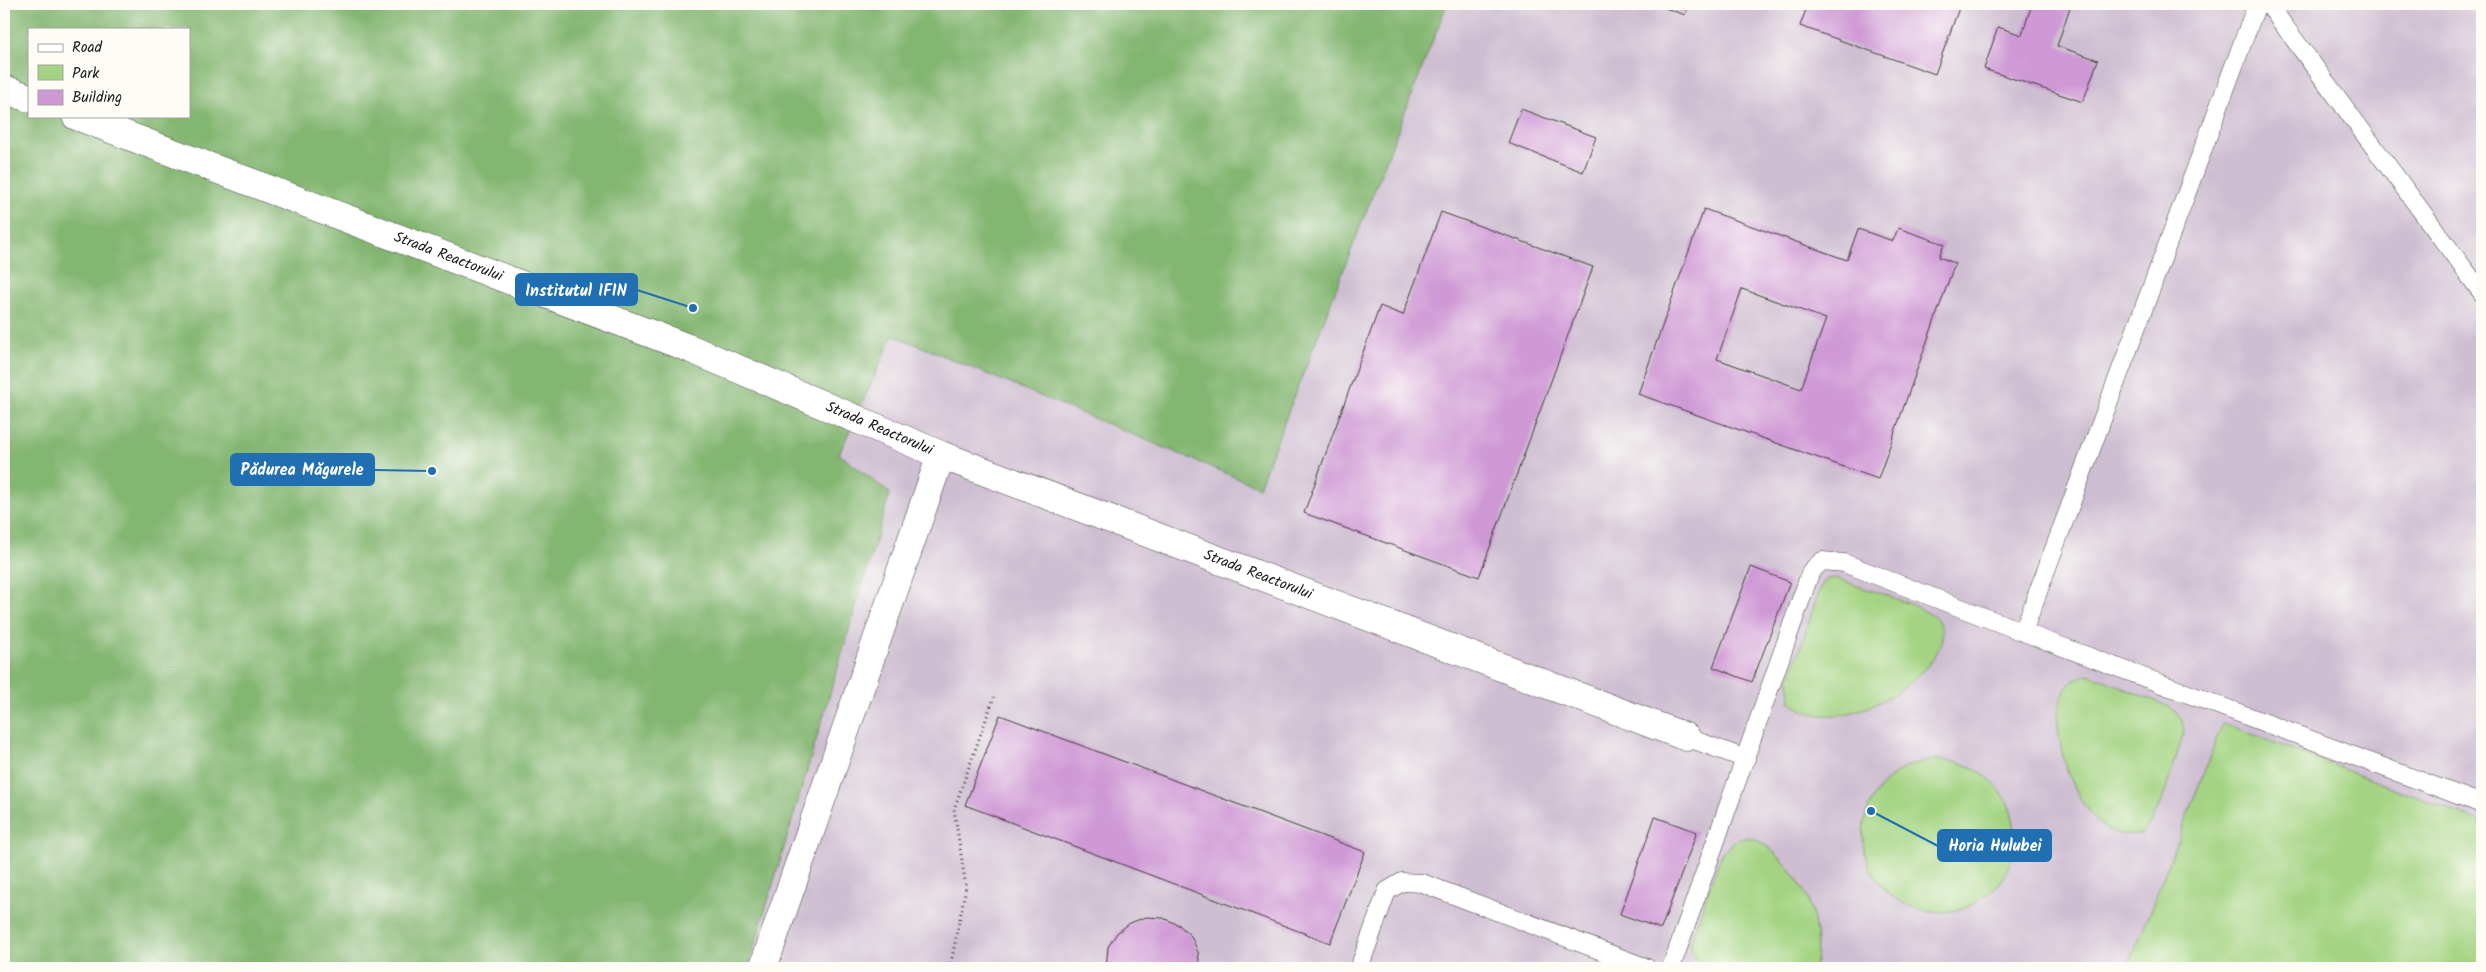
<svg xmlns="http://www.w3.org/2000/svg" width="2486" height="972" font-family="Kalam,sans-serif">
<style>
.industrial{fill:#cebed1}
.green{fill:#a4d483;stroke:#607850}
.forest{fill:#83b671;stroke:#506946;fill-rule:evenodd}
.building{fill:#cf99d5;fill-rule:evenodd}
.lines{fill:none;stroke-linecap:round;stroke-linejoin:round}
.service-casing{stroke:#3d3b38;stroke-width:19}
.minor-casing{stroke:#3d3b38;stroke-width:29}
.path{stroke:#3d3b38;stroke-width:3;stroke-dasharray:1 4;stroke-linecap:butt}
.service{stroke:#fff;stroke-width:18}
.minor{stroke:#fff;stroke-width:28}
.labels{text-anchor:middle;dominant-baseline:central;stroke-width:4;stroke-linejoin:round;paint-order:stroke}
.street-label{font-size:15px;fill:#1c1c1c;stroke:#fdfcf7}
.leader{fill:none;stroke:#1f6fb2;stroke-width:2}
.callout-dot{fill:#1f6fb2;stroke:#fdfcf7;stroke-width:2}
.callout{fill:#1f6fb2;stroke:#1f6fb2;stroke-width:2}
.callout-label{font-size:16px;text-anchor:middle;font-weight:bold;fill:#fff}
</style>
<rect width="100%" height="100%" fill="#fdfcf7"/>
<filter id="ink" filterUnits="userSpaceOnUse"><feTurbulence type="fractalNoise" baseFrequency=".02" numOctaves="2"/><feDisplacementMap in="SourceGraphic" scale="10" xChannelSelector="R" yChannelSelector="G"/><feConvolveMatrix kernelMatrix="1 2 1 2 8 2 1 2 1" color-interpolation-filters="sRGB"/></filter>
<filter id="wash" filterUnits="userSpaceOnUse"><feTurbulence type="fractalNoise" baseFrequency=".0096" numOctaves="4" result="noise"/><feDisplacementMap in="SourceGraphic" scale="20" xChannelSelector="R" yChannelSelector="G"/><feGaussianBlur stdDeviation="1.12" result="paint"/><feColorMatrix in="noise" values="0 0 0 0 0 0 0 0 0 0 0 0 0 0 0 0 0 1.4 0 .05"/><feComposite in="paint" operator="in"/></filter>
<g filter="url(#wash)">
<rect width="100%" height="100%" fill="#f5ecd7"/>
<path class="industrial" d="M1447,4h1035v964h-1734l142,-475 -51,-39 54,-119 366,152z"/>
<path class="green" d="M1835,578c23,9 82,25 99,39 42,35 -89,134 -143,85l-2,-22 32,-94 6,-7z
M2089,674l83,34 11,13 1,11c-11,33 -19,74 -42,102 -10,0 -20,2 -30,-2 -42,-19 -85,-147 -23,-158z
M2223,723l259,99v146h-354z
M1863 836a76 76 0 1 1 152 0a76 76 0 1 1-152 0Z
M1740,838c5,0 11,-1 15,1 22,11 44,39 53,61 8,20 11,47 7,68h-105l-16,-11 -4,-14 32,-91z
M2057,959l16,3 8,6h-75l31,-7z"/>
<path class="forest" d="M4,4h1443l-188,483 -366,-152 -54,119 51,39 -142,475h-744zM29,29h160v87h-160z"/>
<g id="blocks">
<path class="building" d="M1654,4h35l-4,11z
M1808,4h140l11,4 -24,66 -135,-48z
M2032,4h39l-14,42 41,14 -15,42 -99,-33 14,-42 24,8z
M1521,109l75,28 -13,35 -75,-29z
M1704,209l143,51 11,-31 35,12 5,-13 46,16 -5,13 16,6 -77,216 -240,-85zM1742,289l84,30 -25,70 -84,-30z
M1441,212l152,55 -114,310 -175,-64 76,-207 23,9z
M1751,567l39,15 -38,100 -39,-15z
M1000,715l365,137 -35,91 -365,-138z
M1655,817l42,15 -36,97 -41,-15z
M1146,917l17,1 16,7 12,11 7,16 2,16h-94l2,-21 9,-14 13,-10z"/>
</g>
</g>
<g filter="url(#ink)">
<use href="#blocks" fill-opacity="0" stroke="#3d3b38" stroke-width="1"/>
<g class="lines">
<g class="service-casing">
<path id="service" d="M2268,4l214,289
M2023,632l234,-628
M1686,737l60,22
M1359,968l28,-77 15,-9 20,1 225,85
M1671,968l140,-397 11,-10 22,2 179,69 459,172"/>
</g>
<g class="minor-casing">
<g id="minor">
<path d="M4,89l25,9"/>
<path id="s1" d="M76,116l615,233 250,106 745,282"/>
<path d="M763,968l178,-513"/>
</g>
</g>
<path class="path" d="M950,968l16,-81 -12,-78 40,-112"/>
<use href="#service" class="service"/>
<use href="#minor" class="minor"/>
</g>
</g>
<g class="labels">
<g class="street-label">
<text stroke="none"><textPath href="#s1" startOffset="398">Strada Reactorului</textPath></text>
<text stroke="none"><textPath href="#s1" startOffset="862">Strada Reactorului</textPath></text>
<text stroke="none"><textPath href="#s1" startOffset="1268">Strada Reactorului</textPath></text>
</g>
</g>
<path class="leader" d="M693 308L637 290M432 471L374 470M1871 811L1938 846"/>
<g class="callout-dot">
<circle cx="693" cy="308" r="5"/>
<circle cx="432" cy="471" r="5"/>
<circle cx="1871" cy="811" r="5"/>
</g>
<g class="callout">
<rect x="516" y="274" width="121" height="31" rx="5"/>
<rect x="231" y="454" width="143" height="31" rx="5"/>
<rect x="1938" y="830" width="113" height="31" rx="5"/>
</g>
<g class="callout-label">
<text x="576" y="296">Institutul IFIN</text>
<text x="302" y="475">Pădurea Măgurele</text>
<text x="1995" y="851">Horia Hulubei</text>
</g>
<rect width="2486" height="972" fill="none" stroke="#fdfcf7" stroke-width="20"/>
<rect x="28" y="28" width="162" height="90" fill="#fdfcf7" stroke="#a3a29f"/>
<rect x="38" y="44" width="25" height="8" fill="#ffffff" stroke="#a3a29f"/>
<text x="72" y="52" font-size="15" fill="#1c1c1c">Road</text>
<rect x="38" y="65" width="25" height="15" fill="#a4d483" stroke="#a3a29f"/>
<text x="72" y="78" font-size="15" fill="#1c1c1c">Park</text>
<rect x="38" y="90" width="25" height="15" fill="#cf99d5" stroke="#a3a29f"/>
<text x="72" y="102" font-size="15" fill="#1c1c1c">Building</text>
</svg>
